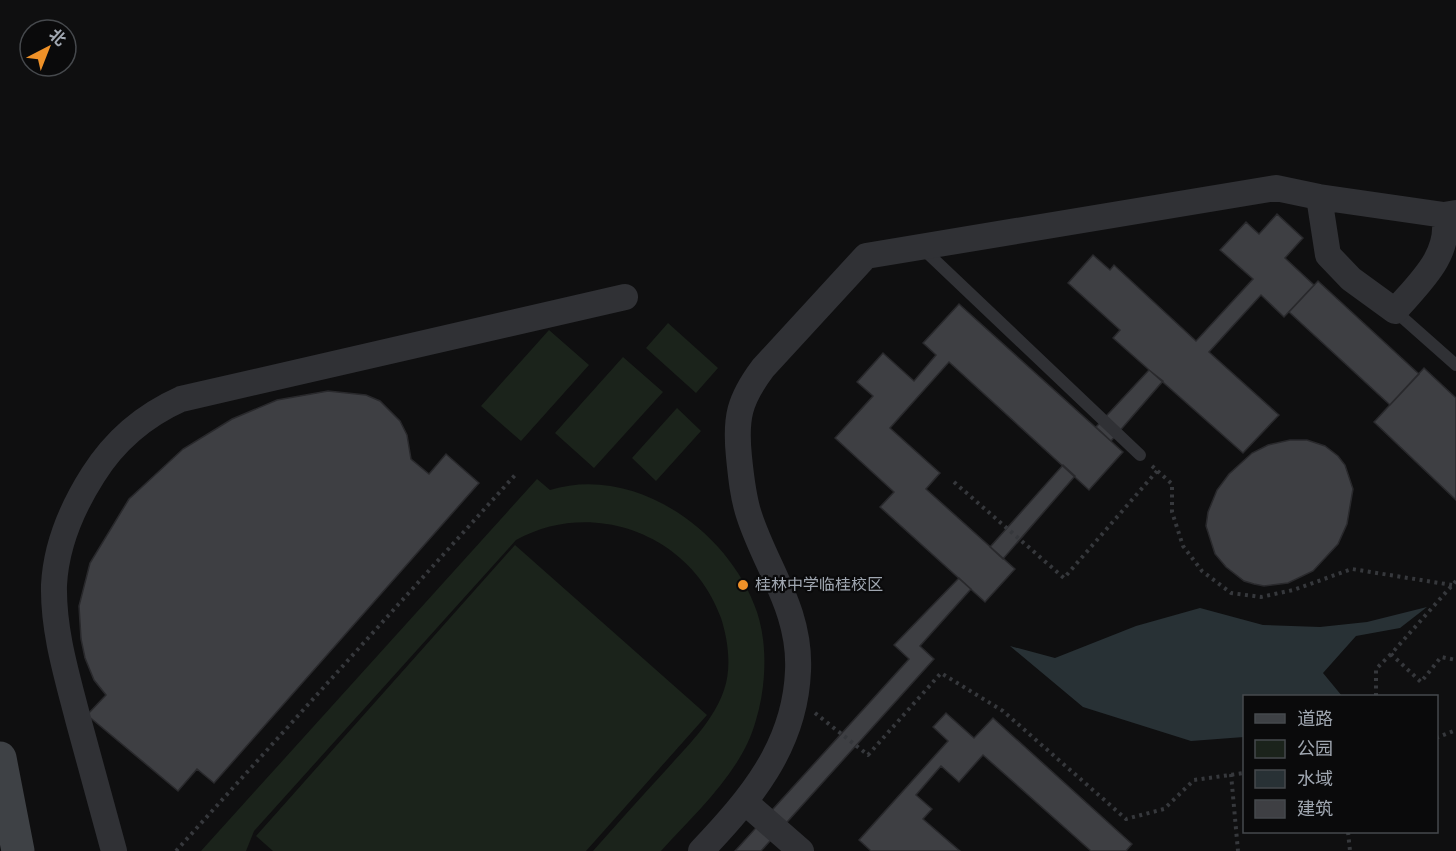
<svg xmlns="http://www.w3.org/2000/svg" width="1456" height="851" font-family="Signika,'Noto Sans SC',sans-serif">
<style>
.green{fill:#1b231b}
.water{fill:#283135}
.building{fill:#3e3f43;stroke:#29292c;stroke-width:1.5}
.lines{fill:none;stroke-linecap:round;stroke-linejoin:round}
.path{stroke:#36383c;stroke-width:4;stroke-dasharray:3 4.5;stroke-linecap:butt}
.lane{stroke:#303135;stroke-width:12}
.street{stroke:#303135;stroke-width:26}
.secondary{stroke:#3e4145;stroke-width:33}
.poi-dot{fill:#ef9128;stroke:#0a0a0b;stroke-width:2}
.labels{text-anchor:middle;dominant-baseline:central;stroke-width:4.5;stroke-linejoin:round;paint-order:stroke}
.poi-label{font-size:16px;fill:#a0a7b1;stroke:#0a0a0b;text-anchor:start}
</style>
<rect width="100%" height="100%" fill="#0f0f10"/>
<path class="green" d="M668,323l50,45 -22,25 -50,-45z
M549,330l40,35 -68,76 -40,-35z
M623,357l40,35 -69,76 -39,-35z
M677,408l24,23 -45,50 -24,-23z
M537,479l13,11c86,-26 180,42 207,122 11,33 9,75 -1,108 -14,52 -60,92 -95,131h-68c24,-27 48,-54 73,-81 22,-25 47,-48 58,-80 8,-23 4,-50 -3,-72 -29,-83 -128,-121 -205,-78l-262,291 -8,20h-45z
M515,545l192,170 -121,136h-313l-17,-15z"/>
<path class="water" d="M1427,607l-27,21 -44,8 -33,37 19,23h-98v41l-53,4 -108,-34 -73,-61 45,12 81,-32 64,-18 63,17 57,2 47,-5z"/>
<path class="building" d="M1277,214l26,24 -18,20 29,27 -30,32 -23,-22 -52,57 70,63 -36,38 -130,-115 7,-8 -52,-47 25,-28 17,15 4,-5 82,76 57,-62 -33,-29 26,-28 13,12z
M1318,281l101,93 -29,31 -101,-93z
M959,304l164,148 -34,38 -140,-128 -59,66 50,45 -14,16 89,80 -30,33 -105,-95 14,-15 -59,-54 38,-42 -16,-14 26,-29 31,28 22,-26 -13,-12z
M1424,368l32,30v102l-82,-78z
M1149,370l14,11 -52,60 -15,-14z
M328,391l38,4 14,6 20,20 7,14 4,24 18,15 17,-20 33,29 -265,300 -17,-14 -19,22 -91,-76 19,-20 -12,-15 -9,-22 -4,-19 -2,-33 11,-43 39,-64 54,-50 49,-30 45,-19z
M1290,440h17l18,6 13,10 7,9 8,24 -6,35 -9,20 -25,27 -25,12 -24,3 -10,-2 -10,-3 -18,-14 -11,-13 -9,-28 2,-14 9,-22 12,-16 23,-21 16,-8z
M1063,465l12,11 -72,83 -13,-12z
M959,578l12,11 -51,57 14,13 -173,192h-26l174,-192 -15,-14z
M946,713l28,25 19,-20 139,126 -6,7h-35l-108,-96 -24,27 -18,-16 -25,29 16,14 -9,10 37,32h-89l-12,-11 89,-99 -15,-14z"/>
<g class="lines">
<path class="path" d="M1152,466l20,18v28l11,34 19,25 29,22 30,4 32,-7 59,-21 100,16
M954,482l110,96 93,-107
M1456,581l-65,73 30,28 20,-25 15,3
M1376,696v-27l15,-15
M815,713l53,42 73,-82 62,38 123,108 38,-10 30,-29 50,-7
M1436,738l20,-8
M1231,774l7,77
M1348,832l2,19
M176,851l340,-377"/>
<path class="lane" d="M921,247l219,208
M1395,311l61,54"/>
<path class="street" d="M1319,197l9,58 23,24 44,32c24,-28 57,-56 49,-96
M746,803l55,48
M114,851c-12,-44 -24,-88 -36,-132 -11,-43 -25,-88 -24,-134 2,-39 18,-77 39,-110 22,-35 50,-59 88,-76l444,-102
M701,851c49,-52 94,-104 97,-180 3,-61 -32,-103 -49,-156 -6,-18 -8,-38 -10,-58 -4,-39 0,-57 24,-89l103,-112 410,-68 43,9 125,18 12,-2"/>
<path class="secondary" d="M0,758l18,93"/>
</g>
<circle class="poi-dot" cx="743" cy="585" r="6"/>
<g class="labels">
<g class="poi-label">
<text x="755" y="585">桂林中学临桂校区</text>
</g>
</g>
<rect x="1243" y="695" width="195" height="138" fill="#0a0a0b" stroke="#46494d" stroke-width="1.5"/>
<rect x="1255" y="714" width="30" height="9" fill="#3e4145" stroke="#46494d" stroke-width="1.5"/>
<text x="1297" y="725" font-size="18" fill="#a0a7b1">道路</text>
<rect x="1255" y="740" width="30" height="18" fill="#1b231b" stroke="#46494d" stroke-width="1.5"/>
<text x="1297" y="755" font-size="18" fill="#a0a7b1">公园</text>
<rect x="1255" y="770" width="30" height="18" fill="#283135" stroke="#46494d" stroke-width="1.5"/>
<text x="1297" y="785" font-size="18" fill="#a0a7b1">水域</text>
<rect x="1255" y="800" width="30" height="18" fill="#3e3f43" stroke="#46494d" stroke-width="1.5"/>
<text x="1297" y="815" font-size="18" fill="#a0a7b1">建筑</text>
<g transform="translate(48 48) rotate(42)"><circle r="28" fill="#0a0a0b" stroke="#46494d" stroke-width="1.5"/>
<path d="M0-4.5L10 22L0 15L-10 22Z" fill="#ef9128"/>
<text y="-9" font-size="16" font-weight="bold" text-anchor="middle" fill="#a0a7b1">北</text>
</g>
</svg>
